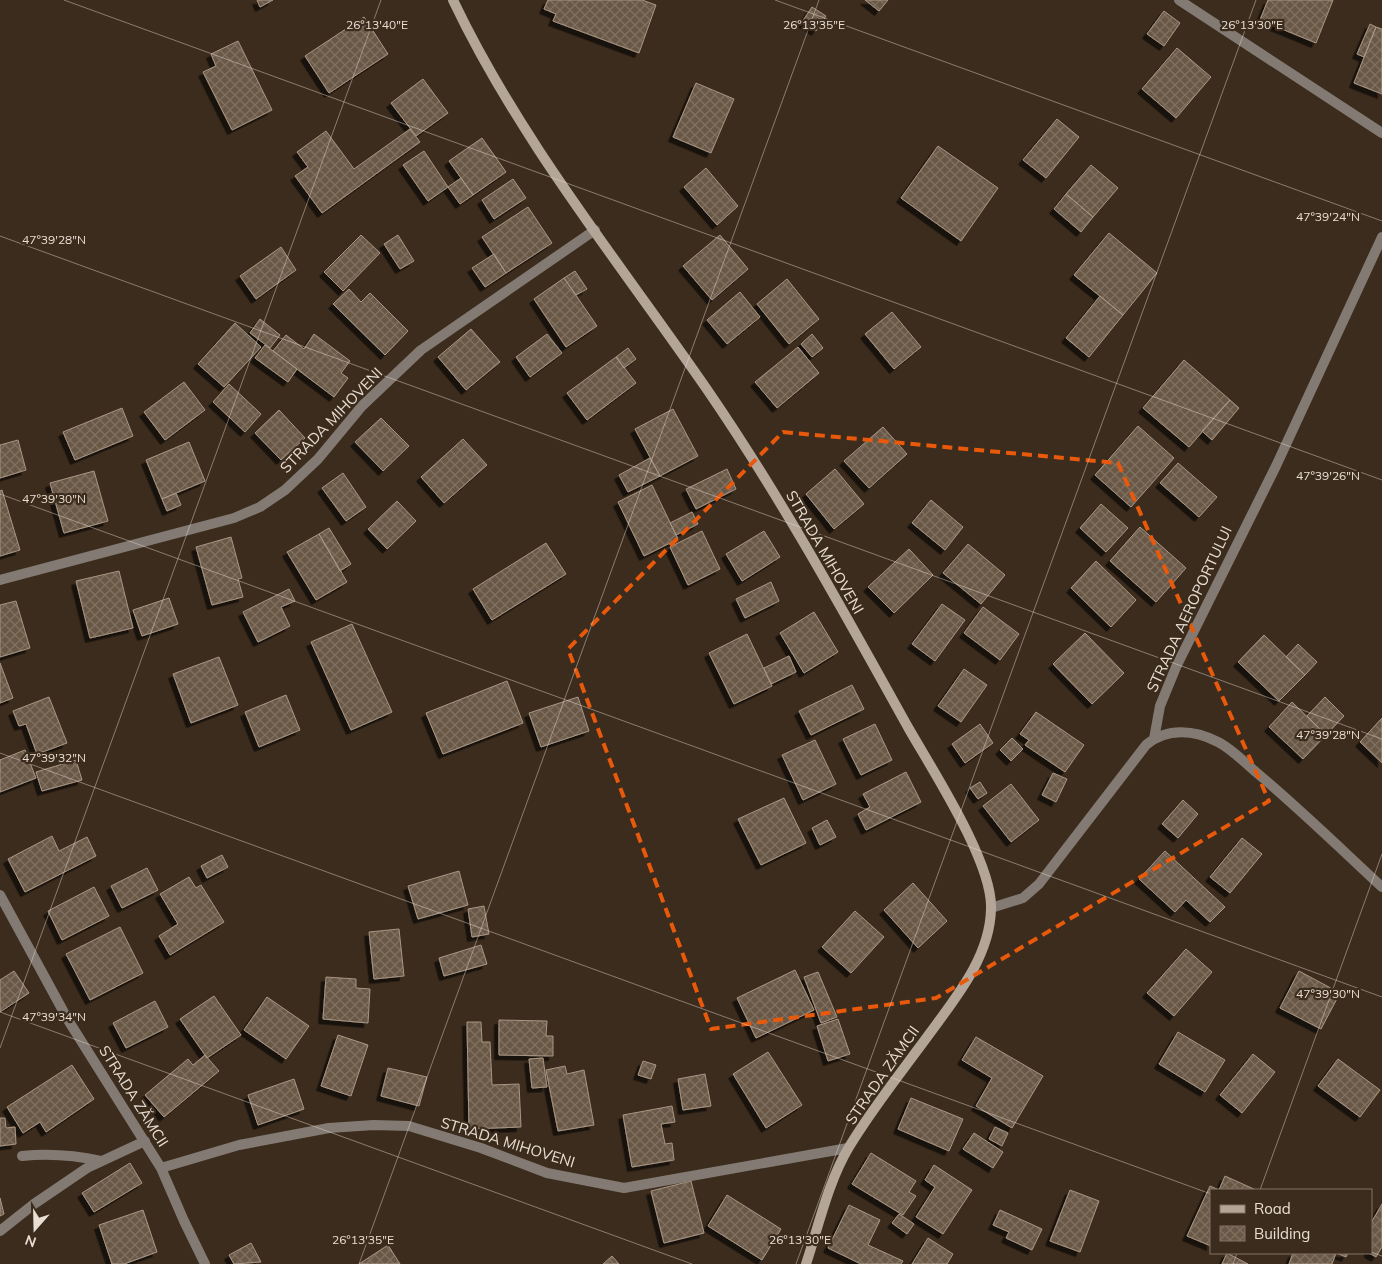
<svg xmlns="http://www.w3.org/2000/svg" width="1382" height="1264" font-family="Mulish,sans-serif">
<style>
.building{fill:url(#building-cross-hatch);stroke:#a99684;filter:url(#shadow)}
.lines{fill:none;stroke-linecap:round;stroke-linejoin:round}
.street{stroke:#837b73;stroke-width:10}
.secondary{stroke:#b3a699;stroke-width:10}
.marked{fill:none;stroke:#e8590c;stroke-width:4;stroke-dasharray:10 6;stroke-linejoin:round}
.ticks{fill:none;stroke:#e8ded4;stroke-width:1;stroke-opacity:0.45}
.labels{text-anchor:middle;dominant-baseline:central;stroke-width:4.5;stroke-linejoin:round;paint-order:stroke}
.street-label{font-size:15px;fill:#e8ded4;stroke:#3c2c1d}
.ticks-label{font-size:12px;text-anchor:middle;fill:#e8ded4;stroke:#3c2c1d;stroke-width:4.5;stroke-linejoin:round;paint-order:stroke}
</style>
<defs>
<pattern id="building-cross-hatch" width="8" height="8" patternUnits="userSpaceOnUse" patternTransform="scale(1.25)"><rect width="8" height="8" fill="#6a5847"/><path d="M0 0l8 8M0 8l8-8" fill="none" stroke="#7f7061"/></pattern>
<filter id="shadow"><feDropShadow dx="-4.5" dy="4.5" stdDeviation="0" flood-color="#0009"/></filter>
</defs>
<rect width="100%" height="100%" fill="#3c2c1d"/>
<path class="building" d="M257,0h16l-13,7z
M548,0h94l14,5 -17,48 -86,-32 3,-7 -12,-5z
M865,0h23l-9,11z
M1268,0h65l-17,43 -56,-23z
M812,7l14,9 -10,15 -14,-9z
M1164,11l16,12 -16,23 -17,-12z
M364,17l24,37 -59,39 -24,-37z
M1370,24l6,3 -12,30 -7,-3z
M1376,27l6,2v65l-28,-11z
M238,41l34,69 -40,20 -29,-58 13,-6 -5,-12z
M1177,48l34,29 -35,41 -34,-29z
M423,79l25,34 -32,23 -25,-33z
M696,83l38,16 -23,54 -38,-16z
M1057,119l22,18 -33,41 -23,-18z
M410,129l10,13 -98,71 -27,-37 13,-9 -11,-15 29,-21 28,38z
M482,138l24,34 -33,23 -24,-34z
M938,146l60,42 -37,53 -60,-43z
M424,151l24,36 -20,14 -25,-36z
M1091,165l27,23 -25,29 -27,-23z
M706,168l32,38 -21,19 -33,-38z
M461,178l12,17 -13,9 -12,-17z
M513,179l13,19 -32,21 -12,-19z
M1066,194l27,23 -12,15 -27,-23z
M528,207l24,36 -46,30 -24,-36z
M1109,233l48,40 -34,42 -49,-40z
M361,235l19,18 -37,38 -19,-19z
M398,235l16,26 -14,8 -16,-25z
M720,235l28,34 -36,31 -29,-34z
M281,247l15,23 -40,29 -16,-23z
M494,254l12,19 -21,14 -13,-19z
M575,271l12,18 -11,6 -12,-17z
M564,278l33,48 -31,21 -32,-48z
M787,279l32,40 -30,25 -32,-40z
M349,289l12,13 9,-9 38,38 -23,24 -52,-51z
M740,292l20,25 -33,27 -20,-24z
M1100,296l23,19 -34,42 -23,-19z
M892,312l29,35 -27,22 -29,-35z
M260,319l20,16 -10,13 -20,-15z
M235,323l26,24 -37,40 -26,-23z
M471,329l29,33 -34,28 -28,-33z
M314,334l36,27 -9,12 7,5 -14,19 -61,-46 13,-16 18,14z
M547,334l15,19 -32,24 -14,-20z
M812,334l11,14 -11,9 -11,-13z
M265,345l32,24 -9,13 -33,-24z
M798,347l21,26 -42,35 -22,-26z
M628,348l8,11 -12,9 -8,-11z
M616,357l20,26 -49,37 -20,-27z
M1184,360l46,40 -41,47 -46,-39z
M184,382l21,28 -40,30 -21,-28z
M229,384l32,30 -16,18 -32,-30z
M1230,400l9,8 -27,32 -10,-9z
M122,408l11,28 -58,24 -12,-28z
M673,409l25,47 -38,20 -25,-47z
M279,410l26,28 -24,22 -26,-27z
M381,418l28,28 -26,25 -28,-29z
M1138,426l36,32 -43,49 -36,-32z
M883,427l24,27 -38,34 -25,-27z
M463,439l24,26 -43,38 -23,-26z
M18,440l8,30 -26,8v-33z
M189,442l16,39 -43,18 -16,-39z
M650,458l10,18 -32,16 -9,-17z
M1178,463l39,34 -18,20 -39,-34z
M727,469l9,20 -40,20 -10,-20z
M835,469l29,35 -30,25 -28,-35z
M94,471l14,50 -44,12 -14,-50z
M343,473l23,34 -20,14 -24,-33z
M652,485l26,54 -34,17 -26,-54z
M2,490l18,60 -20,6v-65z
M176,493l5,12 -14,6 -5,-12z
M931,500l32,27 -18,23 -33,-27z
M397,501l19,20 -29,28 -19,-20z
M1101,504l27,24 -22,24 -26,-24z
M692,512l6,12 -22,11 -6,-12z
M1140,527l46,41 -30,34 -46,-41z
M329,528l22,36 -11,7 -21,-37z
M702,531l18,38 -32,16 -18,-38z
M764,531l16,26 -38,24 -16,-27z
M319,534l28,48 -31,18 -29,-48z
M231,537l11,41 -4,1 5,18 -31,8 -16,-58z
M546,543l20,31 -74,46 -19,-31z
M968,544l37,31 -24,29 -38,-31z
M909,549l24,26 -39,38 -26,-26z
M1096,561l40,39 -25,27 -40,-39z
M119,571l14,57 -43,10 -14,-57z
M771,582l8,19 -34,17 -9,-19z
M289,589l6,12 -14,6 9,19 -32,16 -15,-30z
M169,598l9,26 -36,12 -9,-26z
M16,601l14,47 -30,9v-52z
M942,604l23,16 -30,41 -23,-17z
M983,607l36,27 -19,26 -36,-27z
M814,612l24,40 -34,21 -24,-40z
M352,624l40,88 -41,18 -40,-88z
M1085,633l39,40 -32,31 -39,-40z
M747,634l25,52 -38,18 -25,-51z
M1264,635l41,40 -26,26 -41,-39z
M1298,644l19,18 -12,13 -19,-18z
M789,656l7,16 -25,12 -7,-16z
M219,657l19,48 -47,18 -18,-49z
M0,663l13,35 -13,5z
M964,669l23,16 -26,37 -23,-16z
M507,681l16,42 -80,31 -17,-41z
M852,685l12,24 -53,26 -12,-24z
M286,695l14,35 -41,17 -14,-35z
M49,697l18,46 -30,11 -11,-30 -7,2 -6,-15z
M578,697l11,34 -48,16 -12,-34z
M1325,697l19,19 -18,19 -19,-19z
M1292,702l34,33 -23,24 -34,-32z
M1036,712l48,33 -19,27 -40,-27 4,-5 -9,-6z
M1382,718v45l-22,-21z
M875,724l17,36 -31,15 -18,-36z
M980,724l13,19 -28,20 -13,-19z
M1012,738l11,11 -12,12 -11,-11z
M815,740l21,44 -33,16 -21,-45z
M25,750l11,28 -36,14v-32z
M76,760l6,20 -40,11 -6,-19z
M906,772l15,30 -55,28 -8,-16 12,-7 -7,-13z
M1053,773l14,6 -11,23 -14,-7z
M980,782l7,11 -9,6 -8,-11z
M1011,784l28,36 -28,22 -28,-36z
M784,798l22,45 -45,22 -23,-46z
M1183,800l15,14 -20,24 -16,-14z
M827,820l9,17 -16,8 -8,-17z
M52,836l7,15 28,-14 9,19 -71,36 -17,-33z
M1242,838l20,16 -32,39 -20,-16z
M1165,851l60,56 -15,15 -24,-22 -11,12 -36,-33z
M222,855l6,12 -21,11 -6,-12z
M147,868l11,22 -36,18 -11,-22z
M459,871l9,34 -50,14 -10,-33z
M189,877l7,11 5,-3 23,37 -54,33 -11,-19 19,-12 -18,-30z
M913,883l34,38 -29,27 -34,-38z
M94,887l15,29 -47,24 -14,-29z
M484,906l5,28 -17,3 -4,-28z
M855,911l29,26 -33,36 -29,-26z
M120,927l23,46 -53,27 -24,-46z
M399,929l5,47 -30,3 -5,-47z
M481,945l6,19 -43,12 -5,-18z
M1186,949l26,23 -38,44 -27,-23z
M795,970l19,40 -58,28 -19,-40z
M14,971l15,22 -29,19v-32z
M1299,971l41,22 -19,36 -41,-21z
M818,972l19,45 -16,6 -17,-46z
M326,977l30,2v9l14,1 -2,34 -45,-4z
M214,996l27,39 -34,23 -27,-39z
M267,997l42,29 -23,33 -42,-29z
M155,1001l13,26 -42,21 -13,-25z
M838,1019l12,35 -22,7 -11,-35z
M499,1020l48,1 -1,15h7v20l-54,-1z
M467,1022h14l1,20h8l2,43 27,-1 2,43 -52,2z
M1178,1032l47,28 -20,32 -46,-28z
M338,1035l30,10 -17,51 -30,-10z
M976,1037l67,39 -31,52 -36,-22 16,-28 -30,-18z
M768,1052l34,53 -36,23 -33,-54z
M1253,1054l22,18 -33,41 -22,-18z
M205,1055l14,16 -55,46 -19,-22 43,-36 5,6z
M543,1058l4,29 -15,1 -3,-29z
M1338,1059l42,31 -20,27 -42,-31z
M643,1061l13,4 -5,14 -13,-4z
M72,1065l22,34 -48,33 -6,-10 -17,11 -16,-26z
M565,1066l2,8 17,-4 10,55 -36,6 -12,-61z
M388,1068l39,9 -8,29 -38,-10z
M705,1074l6,32 -28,4 -5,-31z
M294,1079l10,30 -46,16 -10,-30z
M911,1098l52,21 -14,32 -51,-22z
M672,1106l3,16 -14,2 4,20 7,-1 2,17 -42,7 -9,-52z
M0,1118h5l1,10 9,-1 1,17 -16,2z
M995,1127l13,6 -6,13 -13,-7z
M974,1133l29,19 -10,16 -30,-19z
M871,1153l45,28 -7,11 7,4 -13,19 -51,-31z
M130,1163l12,20 -48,29 -12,-19z
M934,1165l38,25 -29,44 -27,-17 19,-30 -10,-7z
M1225,1176l31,14h-37z
M691,1181l13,52 -40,10 -13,-52z
M1210,1186l9,4h-8v56l-24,-10z
M1070,1190l29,11 -19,51 -30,-11z
M727,1195l54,34 -19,31 -54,-34z
M0,1198l4,16 -4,2z
M1382,1204v43l-6,10 -7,-4 2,-30z
M849,1205l31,15 -12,25 35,16 -2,3h-40l-33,-16z
M143,1210l14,42 -33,12h-12l-13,-39z
M1000,1210l42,19 -10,21 -26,-12 3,-6 -16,-7z
M899,1214l15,10 -7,10 -15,-11z
M928,1238l25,16 -6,10h-35z
M251,1243l10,19 -27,2 -5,-9z
M388,1245l12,19h-41z
M1227,1253l21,11h-26z
M1293,1253h55l-2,4 -10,-4 -4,11h-43z
M612,1256l7,8h-16z"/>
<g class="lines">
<path class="street" d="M1179,0l203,133
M0,580l234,-62 26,-11 25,-17 33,-31 44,-53 59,-56 174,-120
M1154,739l6,-33 16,-39 100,-201 106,-229
M0,895l68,125 93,148 23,53 21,43
M991,908l32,-10 16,-14 107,-139c21,-18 49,-15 72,-3 14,7 27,21 39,31 43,36 84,76 125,114
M22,1156c28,-3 52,-1 79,5
M161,1168l78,-23 90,-17 45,-3 35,1 72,22 66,25 77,15 224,-40
M0,1231l34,-27 53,-36 58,-27"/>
<path class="secondary" d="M453,0c66,139 166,262 253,388 75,109 139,226 203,341 24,42 84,134 82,180 -1,47 -34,87 -61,124 -27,37 -57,74 -81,114 -21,35 -30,78 -43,117"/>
</g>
<path class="marked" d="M783,432l335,31 151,338 -333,197 -225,31 -143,-380z"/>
<path class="ticks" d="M64,0l1318,480M775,0l607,221M0,236l1382,503M0,494l1382,503M0,753l1211,441M0,1012l692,252M0,1048l381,-1048M1260,1190l122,-336M1371,1252l11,4M359,1264l460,-1264M796,1264l460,-1264M1233,1264l4,-11"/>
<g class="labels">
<g class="street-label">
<text transform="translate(331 420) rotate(-46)">STRADA MIHOVENI</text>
<text transform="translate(825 552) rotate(60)">STRADA MIHOVENI</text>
<text transform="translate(1189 609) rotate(-65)">STRADA AEROPORTULUI</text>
<text transform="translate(882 1075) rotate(-55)">STRADA ZĂMCII</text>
<text transform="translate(134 1096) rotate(58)">STRADA ZĂMCII</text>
<text transform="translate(508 1142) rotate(17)">STRADA MIHOVENI</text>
</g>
</g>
<g class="ticks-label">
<text x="377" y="29">26°13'40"E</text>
<text x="814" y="29">26°13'35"E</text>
<text x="1252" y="29">26°13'30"E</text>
<text x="1328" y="221">47°39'24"N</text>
<text x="54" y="244">47°39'28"N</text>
<text x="1328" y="480">47°39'26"N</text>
<text x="54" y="503">47°39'30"N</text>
<text x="1328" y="739">47°39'28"N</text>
<text x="54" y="762">47°39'32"N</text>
<text x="1328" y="998">47°39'30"N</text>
<text x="54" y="1021">47°39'34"N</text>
<text x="363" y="1244">26°13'35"E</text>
<text x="800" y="1244">26°13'30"E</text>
</g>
<rect x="1210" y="1189" width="162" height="65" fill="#3c2c1d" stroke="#817366"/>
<rect x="1220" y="1205" width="25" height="8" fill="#b3a699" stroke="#817366"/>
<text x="1254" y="1214" font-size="15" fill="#e8ded4">Road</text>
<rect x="1220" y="1226" width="25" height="15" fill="url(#building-cross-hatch)" stroke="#817366"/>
<text x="1254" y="1239" font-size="15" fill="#e8ded4">Building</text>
<g transform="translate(35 1229) rotate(200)" stroke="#3c2c1d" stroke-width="4" paint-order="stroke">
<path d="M0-4L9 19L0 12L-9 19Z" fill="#e8ded4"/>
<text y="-8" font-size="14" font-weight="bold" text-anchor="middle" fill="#e8ded4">N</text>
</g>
</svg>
